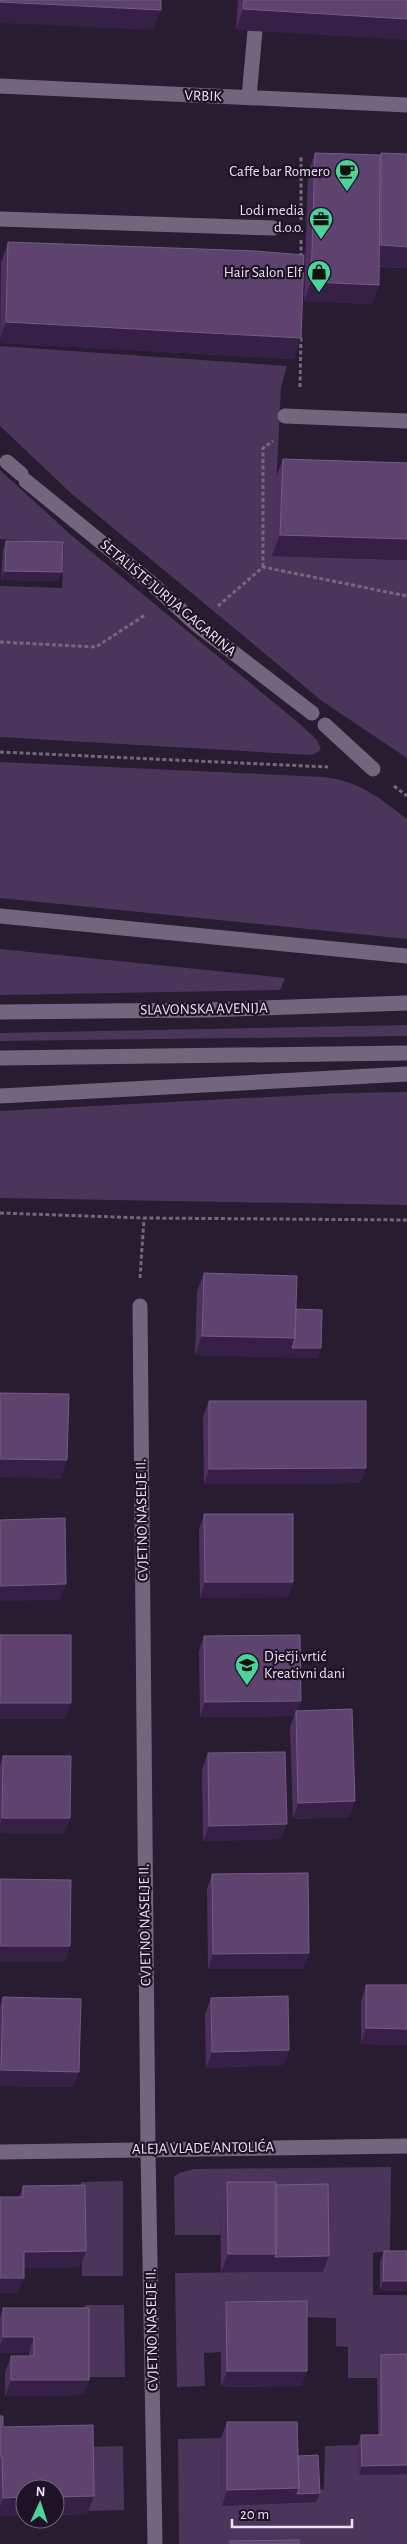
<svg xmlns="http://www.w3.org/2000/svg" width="407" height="2544" font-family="'Alegreya Sans',sans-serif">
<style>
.green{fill:#4c355b}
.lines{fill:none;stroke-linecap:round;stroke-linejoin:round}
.path{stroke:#73697a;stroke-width:3;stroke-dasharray:4 2.5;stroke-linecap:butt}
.lane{stroke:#73657d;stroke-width:15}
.street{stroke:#73657d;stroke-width:15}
.secondary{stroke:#73657d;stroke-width:15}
.wall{fill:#4d305e}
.shaded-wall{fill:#372045}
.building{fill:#5e436e;stroke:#745c82}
.labels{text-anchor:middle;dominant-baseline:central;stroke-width:4.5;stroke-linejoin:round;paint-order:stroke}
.street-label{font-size:15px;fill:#eae2f0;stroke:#1f1226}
.poi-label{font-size:15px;fill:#eae2f0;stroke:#1f1226;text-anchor:end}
</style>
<rect width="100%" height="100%" fill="#281c30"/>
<path class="green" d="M0,346l287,20 -6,21 -8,169 134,4v198l-85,-57 -250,-207 -72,-68z
M0,470l71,65 230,190 16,15 4,10 -9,5 -312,-18v-151l62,2 2,-44 -64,-5z
M0,762l324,15c37,5 54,20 83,42v120l-407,-41z
M0,949l285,29 -5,12 -280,5z
M407,1025v11l-407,5v-8z
M407,1092v113l-407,-7v-87l344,-18z
M391,2167l-1,84 -17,2v42h34v69l-30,14h-29v-31l-12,-1v-28l-35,-1 -80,35 -17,1 1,33 -28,1 -2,-114 148,-2 -102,-70 -1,34h-45l-1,-58 5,-4 15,-4z
M123,2181v95h-41l-1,-94z
M85,2305h39l1,72h-39z
M221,2438l1,67 94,-3v-12l8,-1 1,-43 33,-1 1,30 48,-1v70h-228l-1,-105z
M123,2446l1,64 -35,1 -1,-64z"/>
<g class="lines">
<path class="path" d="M301,220v-65
M301,257v-19
M300,387l1,-51
M263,567v-119l10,-7
M218,606l45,-39 144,29
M0,642l96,5 49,-32
M0,752l328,15
M394,786l13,10
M0,1213l144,5 263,2
M140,1278l4,-60"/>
<path class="lane" d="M249,97l6,-66
M0,219l273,9"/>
<path class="street" d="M0,86l407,19
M285,416l122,5
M7,462l14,12
M26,481l124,101 46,42 116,89
M325,725l48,44
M140,1306l8,843 7,395
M0,2152l407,-6"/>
<path class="secondary" d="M0,916l407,40
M0,1012l206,-2 201,-7
M0,1058l407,-5
M0,1096l407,-22"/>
</g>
<path class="wall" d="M238,0h169l-171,30z
M315,153l65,2 1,-2 26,1v114l-28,-1v18l-7,19 -68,-3 4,-129z
M8,242l286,117 -294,-16 1,-80z
M283,459l124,4 -135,93 3,-76z
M6,541l56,31 -4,9 -57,-1 2,-30z
M204,1273l92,36 22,49 -123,-3 2,-64z
M209,1401l157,67 -6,15 -156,1 -1,-67z
M204,1514l89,68 -5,15 -88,1 -1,-68z
M204,1636l97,65 -4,10 52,106 -56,2 -3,-92 4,-11 -94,1 -1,-66z
M208,1753l73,86 -78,2 -1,-72z
M3,1756l67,62 -6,16 -64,-1v-68z
M212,1874l97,79 -6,16h-95l-1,-80z
M366,1985h41v60l-46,-1v-43z
M3,1997l76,75 -6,15 -73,-1v-80z
M211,1998l73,67 -78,3 -1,-54z
M227,2182l49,3 47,87h-102l-1,-71z
M23,2186l57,81 -56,1 -6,25 1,-96z
M384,2251l22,40h-26v-30z
M226,2302l81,69 -6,15 -80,1v-69z
M3,2308l86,72 -6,15 -78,1v-24l6,-16h18v-4l-29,1v-36z
M407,2354v120l-48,1 -1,-30 3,-10h17l-1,-71 4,-9z
M0,2416l3,11 91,69 -7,18 -32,1v-26h-30v27h-25z
M227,2422l71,34 18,46 -94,4 -1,-68z"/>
<path class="shaded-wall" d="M0,2l161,8 -8,20 -153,-7z
M243,9l164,10v21l-171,-10z
M381,245l26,2v21l-33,-2z
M311,282l68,3 -7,19 -68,-3z
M6,322l295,16 -7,21 -294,-16v-5z
M280,535l127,4v21l-135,-4z
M5,571l57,1 -4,9 -57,-1z
M202,1336l93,2 26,10 -3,10 -123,-3z
M0,1459l67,1 -6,19 -61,-2z
M366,1468l-6,15 -156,1 5,-15z
M205,1582h88l-5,15 -88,1z
M66,1584l-6,16 -60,1v-15z
M301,1701l-5,15v-5l-2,5 -94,1 5,-15z
M0,1703h71l-6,16h-65z
M355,1801l-6,16 -56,2 5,-16z
M2,1818h68l-6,16 -64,-1v-9z
M287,1824l-6,15 -78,2 6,-15z
M0,1946h70l-5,16h-65z
M309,1953l-6,16h-95l5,-15z
M366,2028l41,1v16l-46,-1z
M289,2050l-5,15 -78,3 6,-16z
M1,2070l78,2 -6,15 -73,-1v-12z
M86,2251l-6,16 -62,1 6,-16z
M228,2254h48l53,2 -6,16h-102z
M0,2278h24l-6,15h-18z
M383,2281h24v6l-1,4h-26z
M3,2337h31l-5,15 -29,1v-7z
M227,2371h80l-6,15 -80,1z
M11,2380h78l-6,15 -78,1z
M407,2465v9l-48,1 3,-9z
M299,2488l21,5 -4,9 -94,4 5,-16z
M94,2496l-7,18 -32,1v-18z
M25,2497v19h-25v-9l3,-9z"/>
<path class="building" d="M0,0h161v10l-161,-8z
M244,0h163v19l-164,-10z
M315,153l65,2 -1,130 -68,-3z
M381,153l26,1v93l-26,-2z
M8,242l247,9 49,4 -3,83 -295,-16z
M283,459l124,4v76l-127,-4z
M6,541l57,1 -1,30 -57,-1z
M204,1273l93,3 -2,62 -93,-2z
M296,1309l26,1 -1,38h-29l3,-10z
M0,1393l69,1 -2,66 -67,-1z
M209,1401h157v67l-157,1z
M204,1514h89v68h-88z
M65,1518l1,66 -66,2v-66z
M0,1635h71v68h-71z
M300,1635l1,66 -96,1 -1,-66z
M352,1709l3,92 -57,2 -2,-92z
M285,1752l2,72 -78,2 -1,-73z
M3,1756h68l-1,62h-68z
M308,1873l1,80 -96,1 -1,-80z
M0,1879l71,1 -1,66h-70z
M366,1985h41v44l-41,-1z
M288,1996l1,54 -77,2 -1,-54z
M3,1997l78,2 -2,73 -78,-2z
M227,2182h49v72h-48z
M328,2184l1,72 -54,1 1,-3v-69z
M85,2185l1,66 -62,1v26h-24v-81h23v-11z
M384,2251h23v30h-24z
M307,2301v70h-80l-1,-69z
M3,2308h86v72h-78v-24h23v-19h-31z
M407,2354v111l-45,1 -1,-31h20v-80z
M0,2416h3v11l90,-2 1,71 -39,1v-8h-30v8l-22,1 -1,-42h-2z
M227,2422h70l2,66 -72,2z
M318,2455l2,38 -23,1 2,-6 -1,-32z
M299,2540v4h-69v-3z"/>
<defs>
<g id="cafe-pin" transform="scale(1.25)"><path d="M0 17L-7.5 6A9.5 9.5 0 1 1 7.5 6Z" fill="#4cd39a" stroke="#1f1226"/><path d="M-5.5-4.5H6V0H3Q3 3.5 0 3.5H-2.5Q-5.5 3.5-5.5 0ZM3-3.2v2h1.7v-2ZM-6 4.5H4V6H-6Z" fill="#111"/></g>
<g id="office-pin" transform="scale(1.25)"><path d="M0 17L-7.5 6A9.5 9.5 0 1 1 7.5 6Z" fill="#4cd39a" stroke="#1f1226"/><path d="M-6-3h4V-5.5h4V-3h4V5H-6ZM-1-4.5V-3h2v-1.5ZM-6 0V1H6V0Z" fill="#111"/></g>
<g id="shop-pin" transform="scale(1.25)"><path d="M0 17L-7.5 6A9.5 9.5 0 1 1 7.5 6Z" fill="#4cd39a" stroke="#1f1226"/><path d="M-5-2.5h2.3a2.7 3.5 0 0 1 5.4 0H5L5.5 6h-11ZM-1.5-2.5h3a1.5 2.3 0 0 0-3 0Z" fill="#111"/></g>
<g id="school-pin" transform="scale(1.25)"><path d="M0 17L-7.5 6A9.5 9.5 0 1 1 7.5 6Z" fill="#4cd39a" stroke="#1f1226"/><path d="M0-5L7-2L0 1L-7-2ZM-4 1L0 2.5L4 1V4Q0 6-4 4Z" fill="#111"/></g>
</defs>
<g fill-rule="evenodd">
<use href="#cafe-pin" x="347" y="171"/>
<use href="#office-pin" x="321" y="219"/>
<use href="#shop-pin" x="319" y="272"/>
<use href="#school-pin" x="247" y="1665"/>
</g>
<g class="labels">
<g class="street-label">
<text transform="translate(203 96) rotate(2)">VRBIK</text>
<text transform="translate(168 598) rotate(40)">ŠETALIŠTE JURIJA GAGARINA</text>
<text transform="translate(204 1009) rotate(-1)">SLAVONSKA AVENIJA</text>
<text transform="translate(142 1520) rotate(-91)">CVJETNO NASELJE II.</text>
<text transform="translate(145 1925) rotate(-91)">CVJETNO NASELJE II.</text>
<text transform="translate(203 2148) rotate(-1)">ALEJA VLADE ANTOLIĆA</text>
<text transform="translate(152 2330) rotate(-91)">CVJETNO NASELJE II.</text>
</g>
<g class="poi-label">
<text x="330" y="171">Caffe bar Romero</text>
<text x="304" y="210">Lodi media<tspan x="304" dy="17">d.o.o.</tspan></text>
<text x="302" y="272">Hair Salon Elf</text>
<text x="264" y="1656" text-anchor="start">Dječji vrtić<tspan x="264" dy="17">Kreativni dani</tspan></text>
</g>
</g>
<g transform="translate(40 2504) rotate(3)"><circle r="24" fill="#1f1226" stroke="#706577"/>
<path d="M0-4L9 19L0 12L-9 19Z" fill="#4cd39a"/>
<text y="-8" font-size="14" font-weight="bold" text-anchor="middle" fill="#eae2f0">N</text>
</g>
<path d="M232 2519v8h120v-8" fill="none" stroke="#eae2f0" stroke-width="2.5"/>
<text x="240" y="2519" font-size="15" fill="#eae2f0" stroke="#1f1226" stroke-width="4" paint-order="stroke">20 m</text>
</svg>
